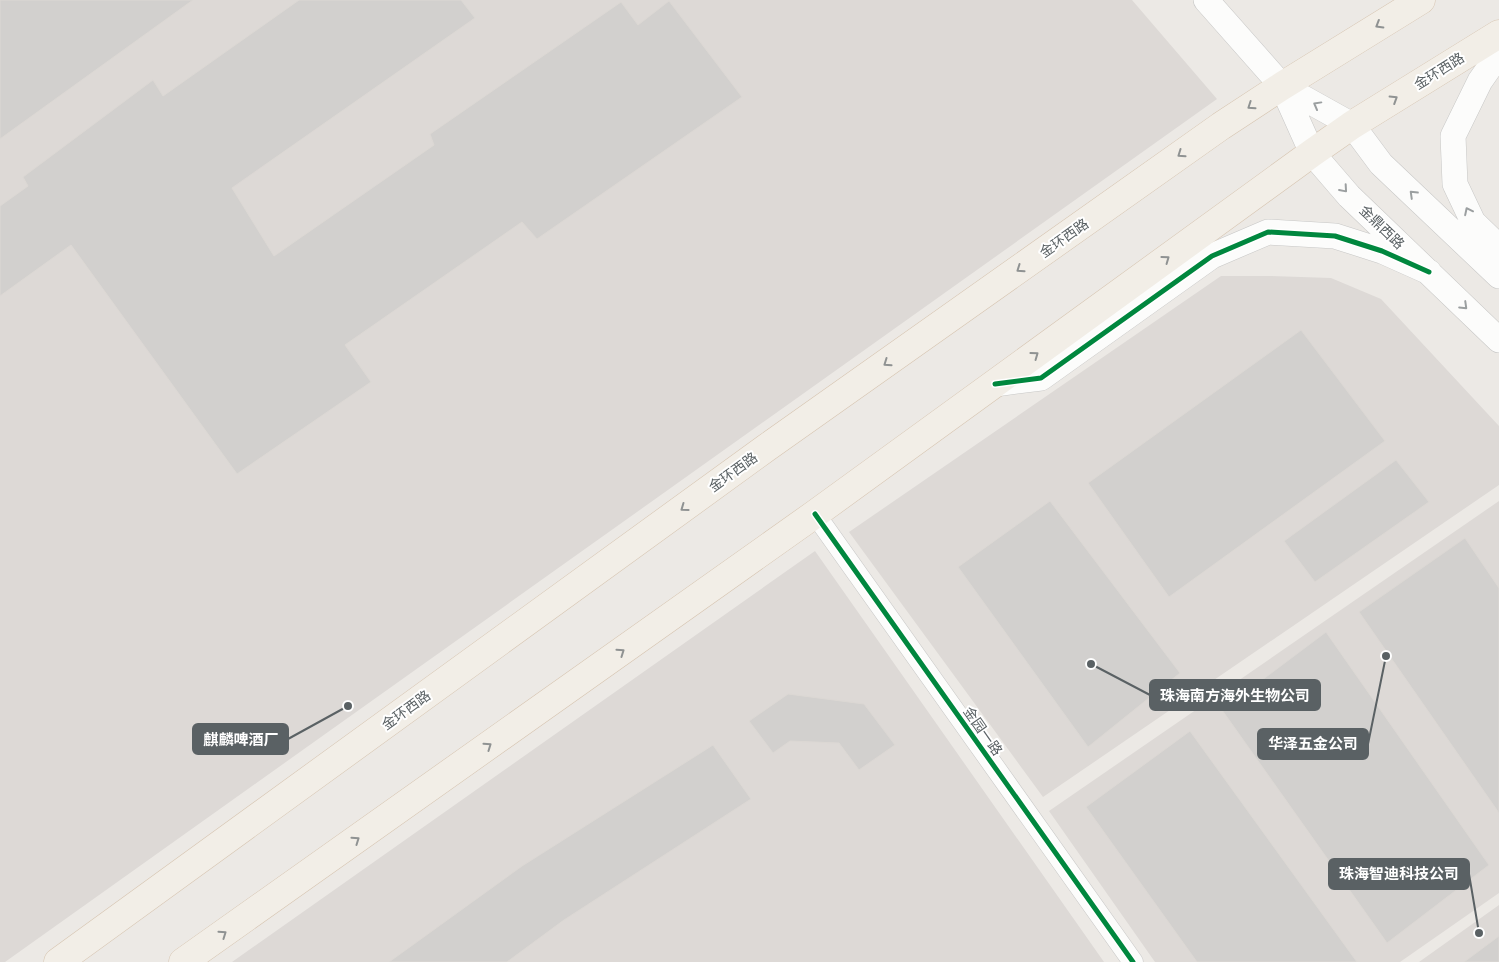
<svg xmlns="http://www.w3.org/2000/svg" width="1499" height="962" font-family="Montserrat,'Noto Sans SC',sans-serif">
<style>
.industrial{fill:#ddd9d6}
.building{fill:#d2d0ce;stroke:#dcd8d4}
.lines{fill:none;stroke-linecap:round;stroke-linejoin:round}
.minor-casing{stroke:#c7c7c6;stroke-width:21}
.tertiary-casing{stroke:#c7c7c6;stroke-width:26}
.primary-casing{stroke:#d6c4b0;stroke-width:29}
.minor{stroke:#fcfcfb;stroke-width:20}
.tertiary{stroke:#fcfcfb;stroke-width:25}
.primary{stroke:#f2eee7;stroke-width:28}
.cycleway-casing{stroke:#fff;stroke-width:8}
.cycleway{stroke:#00873e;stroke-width:5}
.oneway{stroke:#8f9292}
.oneway2{stroke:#9b9fa0}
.labels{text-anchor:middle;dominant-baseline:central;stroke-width:4;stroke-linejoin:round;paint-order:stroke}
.street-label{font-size:14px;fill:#5a6164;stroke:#fff}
.leader{fill:none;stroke:#5a6164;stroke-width:2}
.callout-dot{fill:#5a6164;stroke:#fff;stroke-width:2}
.callout{fill:#5a6164;stroke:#5a6164;stroke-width:2}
.callout-label{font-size:15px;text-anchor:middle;font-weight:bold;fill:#fff}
</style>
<rect width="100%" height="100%" fill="#ece9e5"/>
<path class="industrial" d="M0,0h1132l85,99 -1212,863h-5z
M1221,276h50l60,2 50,21 118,127v59l-456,312 -194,-265z
M1499,501v392l-99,69h-245l-106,-151z
M815,551l289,411h-872z
M1499,905v57h-80z"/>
<path class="building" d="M0,0h193l-193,139z
M299,0h162l14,18 -243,170 42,68 160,-111 -4,-11 191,-132 17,23 31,-24 73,96 -205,142 -15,-17 -177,123 26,37 -134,92 -166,-229 -71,51v-90l28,-20 -5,-9 130,-97 10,16z
M1301,330l84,111 -216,156 -81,-114z
M1396,460l33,42 -114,80 -31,-41z
M1050,501l130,172 -92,74 -130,-180z
M1465,538l34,50v225l-140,-201z
M1326,632l163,233 -102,78 -165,-233z
M788,694l76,10 31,41 -36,25 -20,-27 -49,-2 -17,12 -24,-32z
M1190,731l167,231h-160l-111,-155z
M713,745l38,54 -187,121 -57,42h-118l133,-96z
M1499,936v26h-35z"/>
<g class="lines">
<g class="minor-casing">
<path id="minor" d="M815,514l318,448"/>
</g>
<g class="tertiary-casing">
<path id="tertiary" d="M1206,0l76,86 30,67 37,43 150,144
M1499,54l-19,27 -27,55 2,48 18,38 26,25
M1282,86l70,39 29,39 118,112
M995,384l46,-6 171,-122 56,-24 67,4 47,15 47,21"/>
</g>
<g class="primary-casing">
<path id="primary" d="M58,962l708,-514 455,-322 61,-40 139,-86
M183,962l632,-448 497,-361 40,-28 147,-91"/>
</g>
<use href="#minor" class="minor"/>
<use href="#tertiary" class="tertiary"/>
<use href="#primary" class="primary"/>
<g class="cycleway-casing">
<path id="cycleway" d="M995,384l46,-6 171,-122 56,-24 67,4 47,15 47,21
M815,514l318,448"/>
</g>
<use href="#cycleway" class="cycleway"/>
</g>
<defs><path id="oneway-chevron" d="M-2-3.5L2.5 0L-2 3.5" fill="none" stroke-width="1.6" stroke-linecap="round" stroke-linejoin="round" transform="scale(1.25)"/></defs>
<g class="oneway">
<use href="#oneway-chevron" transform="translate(1379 25) rotate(149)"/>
<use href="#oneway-chevron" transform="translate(1394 99) rotate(-32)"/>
<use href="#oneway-chevron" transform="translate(1251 106) rotate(146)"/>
<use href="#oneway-chevron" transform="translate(1181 154) rotate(145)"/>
<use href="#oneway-chevron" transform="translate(1166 259) rotate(-36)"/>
<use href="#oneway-chevron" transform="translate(1020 269) rotate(145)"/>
<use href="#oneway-chevron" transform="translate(1035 355) rotate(-36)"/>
<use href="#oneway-chevron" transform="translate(887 363) rotate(145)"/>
<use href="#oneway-chevron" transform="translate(684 508) rotate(144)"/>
<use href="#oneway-chevron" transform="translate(621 652) rotate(-35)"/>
<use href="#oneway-chevron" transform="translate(488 746) rotate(-35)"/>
<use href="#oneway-chevron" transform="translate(356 840) rotate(-35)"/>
<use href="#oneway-chevron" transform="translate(223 934) rotate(-35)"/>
</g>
<g class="oneway2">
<use href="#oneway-chevron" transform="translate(1317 105) rotate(-151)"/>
<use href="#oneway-chevron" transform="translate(1344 189) rotate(49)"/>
<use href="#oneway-chevron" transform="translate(1413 194) rotate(-136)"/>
<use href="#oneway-chevron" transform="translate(1468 211) rotate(-116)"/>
<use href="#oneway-chevron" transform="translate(1464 306) rotate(44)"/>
</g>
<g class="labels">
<g class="street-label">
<text transform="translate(1439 71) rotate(-32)">金环西路</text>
<text transform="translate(1382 227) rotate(44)">金鼎西路</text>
<text transform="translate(1064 238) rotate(-35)">金环西路</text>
<text transform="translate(733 472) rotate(-36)">金环西路</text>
<text transform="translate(406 710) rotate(-36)">金环西路</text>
<text transform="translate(983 731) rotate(55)">金园一路</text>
</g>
</g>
<path class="leader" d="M1091 664L1150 695M348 706L288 739M1386 656L1368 744M1479 933L1469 874"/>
<g class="callout-dot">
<circle cx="1091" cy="664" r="5"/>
<circle cx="348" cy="706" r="5"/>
<circle cx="1386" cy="656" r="5"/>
<circle cx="1479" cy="933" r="5"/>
</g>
<g class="callout">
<rect x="1150" y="680" width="170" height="30" rx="5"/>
<rect x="193" y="724" width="95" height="30" rx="5"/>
<rect x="1258" y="729" width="110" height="30" rx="5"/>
<rect x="1329" y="859" width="140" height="30" rx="5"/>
</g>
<g class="callout-label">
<text x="1235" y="701">珠海南方海外生物公司</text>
<text x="241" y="745">麒麟啤酒厂</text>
<text x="1313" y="749">华泽五金公司</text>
<text x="1399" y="879">珠海智迪科技公司</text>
</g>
</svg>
